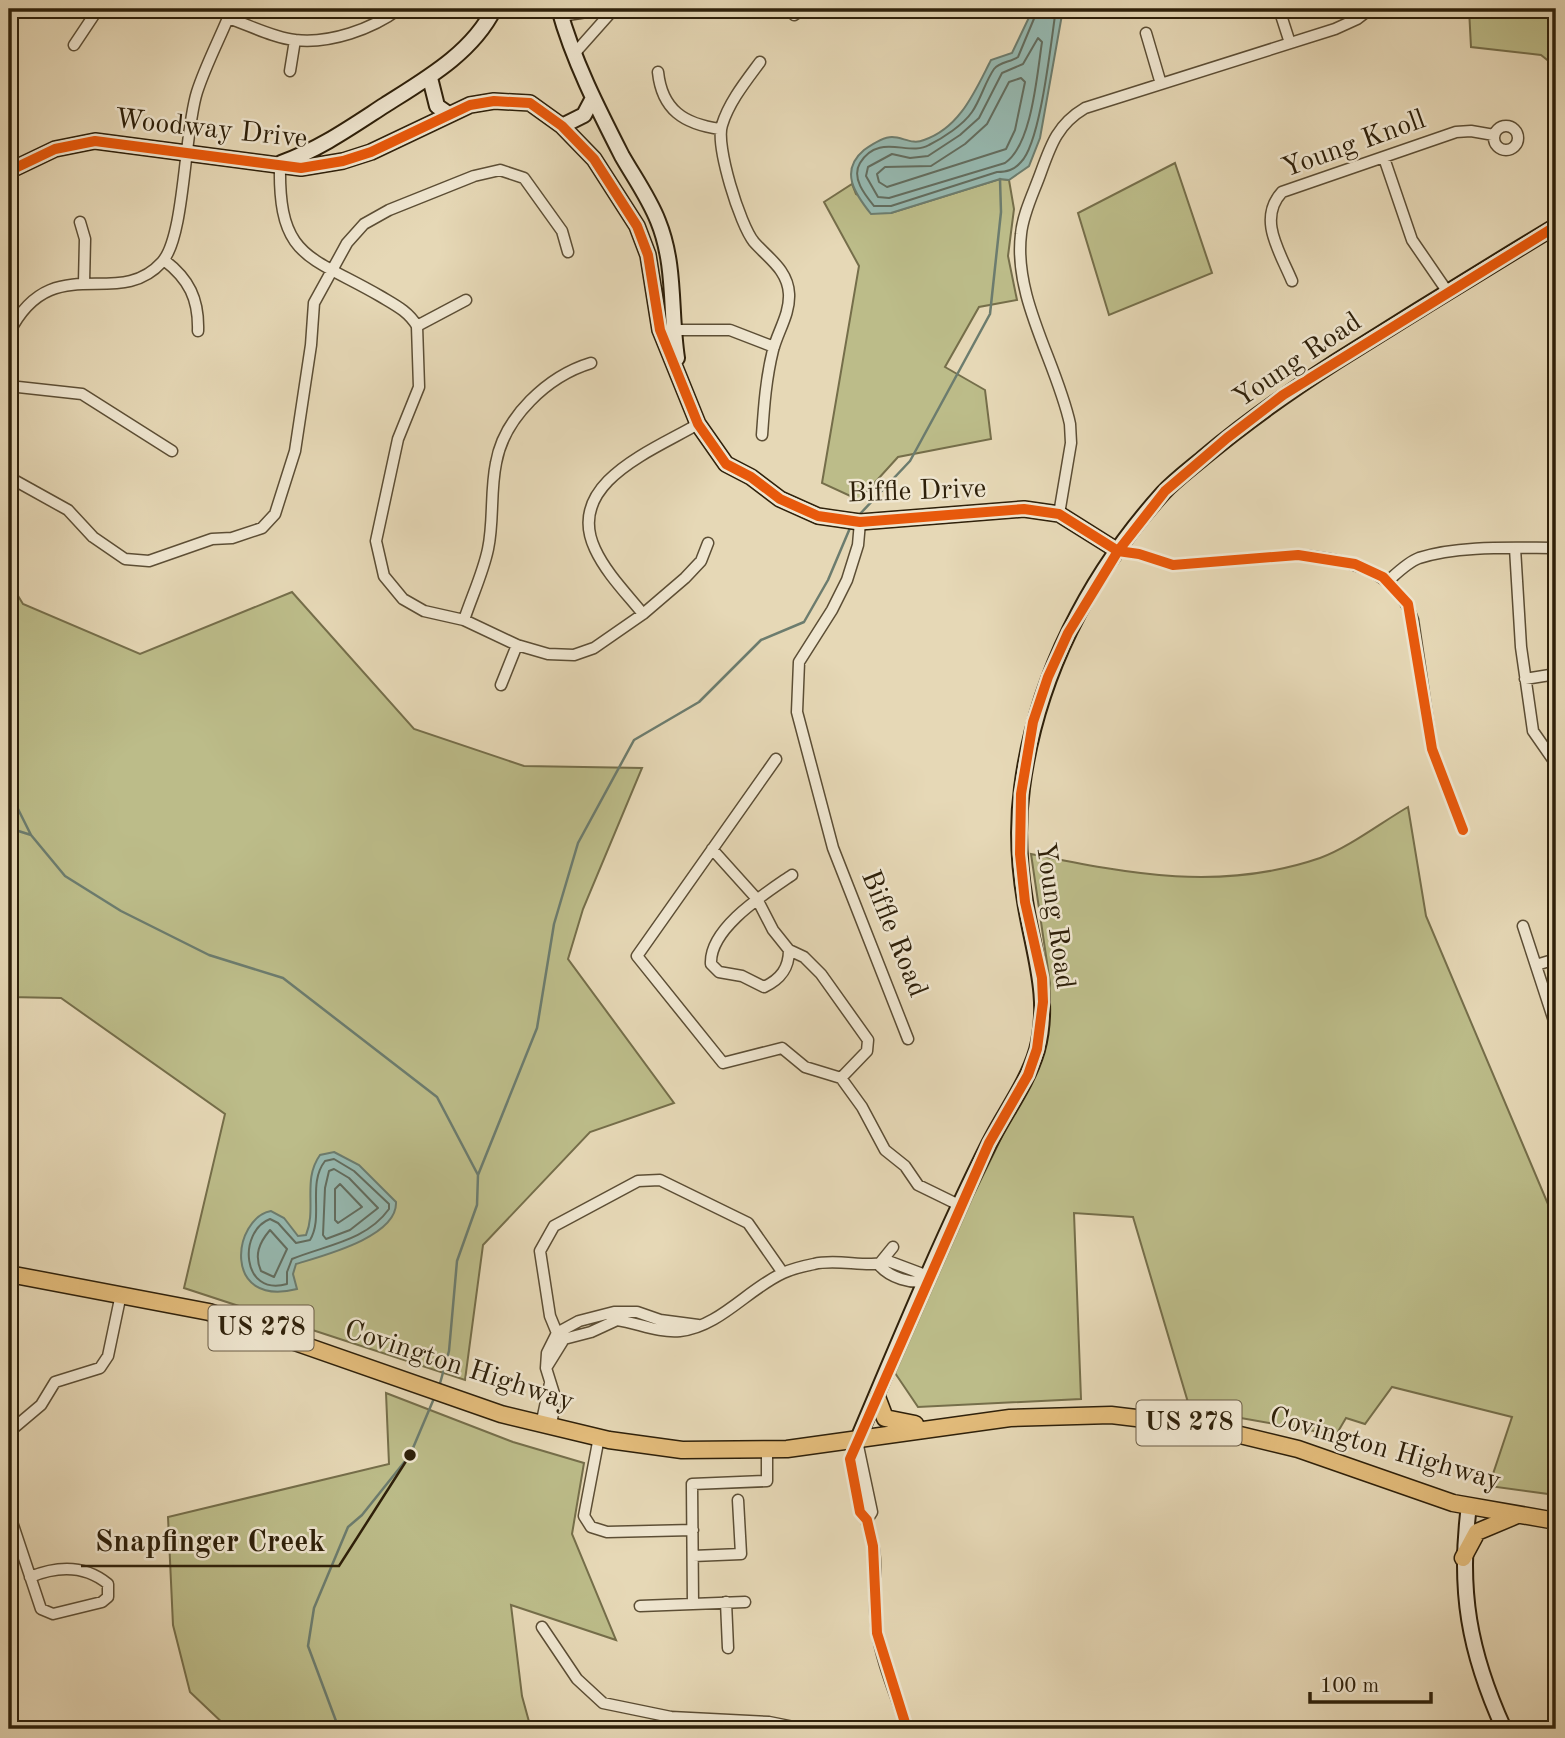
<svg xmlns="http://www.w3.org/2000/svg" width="1565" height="1738" font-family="'Old Standard TT',serif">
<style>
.green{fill:#bcbc89;stroke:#756e4a;stroke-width:2}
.water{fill:#96b9b1;stroke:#6c7c6e;stroke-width:2}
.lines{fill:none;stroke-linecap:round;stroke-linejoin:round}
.shore{stroke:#626c5e;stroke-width:2}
.stream{stroke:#6c7c6e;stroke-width:2.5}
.street-casing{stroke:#5c4e35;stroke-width:13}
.secondary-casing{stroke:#2e200a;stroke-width:18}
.primary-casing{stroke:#2e200a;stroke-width:19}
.street{stroke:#efe6d0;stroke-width:10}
.secondary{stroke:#efe6d0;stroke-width:14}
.primary{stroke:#e3bc7b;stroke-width:16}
.cycleway-casing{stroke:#efe6d0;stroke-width:15}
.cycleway{stroke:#e8590c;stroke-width:10}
.labels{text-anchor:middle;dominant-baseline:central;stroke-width:5;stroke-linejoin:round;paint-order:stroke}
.shield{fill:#efe6d0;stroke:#685b45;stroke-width:2}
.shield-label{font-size:26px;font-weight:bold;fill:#2e200a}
.street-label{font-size:28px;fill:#2e200a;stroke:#efe6d0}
.leader{fill:none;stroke:#2e200a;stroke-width:2.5}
.callout-dot{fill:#2e200a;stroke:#efe6d0;stroke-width:2.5}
.callout-label{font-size:30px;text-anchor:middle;font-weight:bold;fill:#2e200a;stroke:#efe6d0;stroke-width:5;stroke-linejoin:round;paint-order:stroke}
</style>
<rect width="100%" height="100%" fill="#e6d8b6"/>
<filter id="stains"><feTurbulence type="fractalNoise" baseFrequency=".00286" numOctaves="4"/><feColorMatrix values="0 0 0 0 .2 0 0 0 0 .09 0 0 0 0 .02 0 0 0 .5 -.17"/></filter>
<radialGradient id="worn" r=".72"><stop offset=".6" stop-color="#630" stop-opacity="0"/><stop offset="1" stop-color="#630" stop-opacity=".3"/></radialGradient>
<path class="green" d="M1469,9h87v58l-15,-12 -70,-8z
M1175,163l37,110 -103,42 -31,-102z
M1000,179l9,1 5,29 -6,47 9,44 -38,7 -34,60 40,23 6,49 -93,18 -39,43 -37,-17 37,-217 -35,-64 28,-18 4,10 35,19z
M9,581l14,23 117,50 152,-62 122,137 110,37 118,2 -59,141 -15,50 106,144 -84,29 -107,113 -18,135 -281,-92 41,-174 -164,-116 -52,-1z
M1408,807l18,109 130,307v272l-67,-9 23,-69 -120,-30 -27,37 -19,-6 -10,17 -146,-26 -57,-192 -59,-4 7,186 -163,8 -23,-34 78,-177 72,-148 5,-65 -19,-129c99,20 190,38 289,4 28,-10 62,-36 88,-51z
M386,1393l127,49 71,21 -12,71 44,106 -105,-35 11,91 9,33h-302l-39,-37 -17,-67 -5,-108 221,-53z"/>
<path class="water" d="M1033,9h30l-23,129 -11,28 -20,14 -9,-1 -109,34 -20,1c-16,-20 -32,-43 -7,-64 7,-5 19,-13 28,-13 11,0 20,8 32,3 36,-12 51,-49 67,-80l21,-7z
M334,1152l25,13 37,37c2,35 -74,54 -100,62l-3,10 4,15c-76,19 -64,-71 -26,-78l13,7 14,18 8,-1c11,-26 -4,-55 14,-80z"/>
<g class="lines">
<path class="shore" d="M1038,9l-20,48c-7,5 -19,5 -24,12 -9,13 -13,30 -22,43 -9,13 -29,26 -43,33 -20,12 -50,-13 -69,18 -9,15 5,32 14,43h17l106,-34c10,0 17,-2 24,-10 20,-20 30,-122 35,-153
M1038,38l4,4c-5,32 -10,103 -37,121l-116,35 -11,-1 -12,-21 2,-9 24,-13 18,4 18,-2 32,-21 19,-17 23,-45 21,-9z
M1021,78l4,4 -10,48 -9,19 -119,38 -8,-5 -2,-8 8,-7 46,-1 34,-22 22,-20 22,-42z
M334,1159l20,12 35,33v5c-23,32 -63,36 -97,50l-5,13v12c-46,13 -49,-53 -17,-65l8,4 18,20 14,-3c14,-23 -3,-56 15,-79z
M334,1169l15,9 29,30 -28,22 -24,9 -3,-4 2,-47 4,-17z
M340,1184l22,23 -24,16 -3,-3v-31z
M270,1230l17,19 -13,28 -13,-6c-7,-16 -2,-28 9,-41z"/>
<path class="stream" d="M859,515l51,-54 80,-147 11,-102 -1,-33
M9,791l22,44
M9,828l22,7 34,41 56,35 88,44 74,23 154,119 41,78 -1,30 -20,56 -8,90 -10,36
M478,1175l59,-147 17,-104 24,-81 56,-103 65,-38 62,-62 43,-18 24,-42 22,-52
M339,1729l-31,-83 6,-38 34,-81 14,-12 48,-60 25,-59"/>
<g class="street-casing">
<path id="street" d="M792,9l2,6 9,-6
M1279,9l11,34
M561,16l45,-7
M228,18c21,7 46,20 67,22 35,4 77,-11 104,-31
M1146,33l15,51
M74,45l24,-36
M574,54l40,-45
M760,62c-14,19 -31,40 -38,63 -7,20 18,100 32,117 14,16 34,28 35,52 1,20 -11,37 -16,56 -7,28 -9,56 -11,85
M290,71l5,-31
M658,72c4,38 26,52 62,57
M1494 138a12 12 0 1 1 24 0a12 12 0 1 1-24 0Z
M1384,158l28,82 35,51
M280,164c-2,95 29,91 100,132 15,9 28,15 37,30l2,61 -21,52 -22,102 8,35 19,23 21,12 40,9 53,25 31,9 26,1 20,-7 49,-34 42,-36 16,-17 7,-18
M80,222l5,17 -1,44
M164,260c25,19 35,39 34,71
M1292,281c-12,-29 -35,-62 -10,-89l174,-60 15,-1 23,4
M417,326l49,-26
M671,330h59l44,17
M9,333c43,-86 108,-21 153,-71 23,-25 22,-130 35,-170 8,-25 21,-50 31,-74l-1,-9
M9,386l73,8 90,57
M9,473l5,7 54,30 25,27 32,22 24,2 63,-22 20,-1 30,-10 13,-14 20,-63 16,-106 3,-42 33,-60 17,-19 25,-14 85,-34 26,-6 24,8 38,53 6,21
M1059,514l12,-71 -1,-19c-13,-61 -57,-126 -49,-190 2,-21 13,-42 20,-62 10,-28 17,-48 44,-64l250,-79 22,-10 13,-10
M860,522l-2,23 -11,35 -15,30 -33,52 -2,50 36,136 75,191
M1515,548l6,99 12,84 23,33
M1118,551l21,3 34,11 125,-10c47,4 99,14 115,65l19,129 31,81
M1388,581c9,-8 20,-19 31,-23 39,-13 96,-10 137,-10
M643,614c-16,-20 -37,-41 -48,-65 -31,-66 59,-99 103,-125
M464,620c8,-24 19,-47 24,-71 6,-28 2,-57 8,-86 8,-46 52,-87 95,-100
M1525,679l31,-5
M501,685l16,-40
M776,759l-139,197 86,107 59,-15 23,19 36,11 21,29 23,43 20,16 13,19 43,21
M712,849l45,50 16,31 16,20 15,7 17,17 47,66 -1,11 -26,27
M1523,926l33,101
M789,950c0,18 -8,29 -25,37l-22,-11 -23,-4 -8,-8c-2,-36 55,-71 81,-89
M1536,965l20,-6
M880,1263l13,-16
M879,1265c11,13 32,19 48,16
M564,1339l-7,-6 -7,-17 -10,-65 14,-25 84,-45 22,-1 88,43 35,50
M546,1368l18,-29 27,-7 26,-12c21,3 41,13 63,11 39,-4 68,-42 103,-58 9,-4 21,-7 31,-9 23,-6 57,5 74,-3l32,12 7,8
M541,1425l9,-42
M550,1428l6,-28 -10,-32 1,-15 10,-20 22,-12 35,-9h23l23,8 38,5
M9,1432l32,-27 14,-23 45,-14 8,-12 13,-62
M599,1437l-15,79 7,11 16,5 86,-2
M857,1441c-14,39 8,66 16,103 6,29 -1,58 4,87 5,33 20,66 30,98
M857,1441l15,71 -5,8
M9,1513l32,96 12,5 49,-12 6,-5v-13c-23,-19 -51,-18 -78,-7
M693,1556l48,-2 -3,-54
M726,1602l2,46
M693,1604l-1,-120 75,-3v-31
M640,1606l105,-4
M542,1627l35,52 26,24 68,14 98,5 35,7"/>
</g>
<g class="secondary-casing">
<path id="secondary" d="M559,9c14,51 39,100 63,147 12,21 27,42 36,65 18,44 12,91 19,137
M430,78l7,28 10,7
M562,126l22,-11 9,-17
M281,163c39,-14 70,-36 104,-58 41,-26 87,-52 109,-96
M9,171l46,-22 40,-8 206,27 42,-7 28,-9 99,-47 24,-4 36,2 32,23 32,33 43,67 11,29 12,75 38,94 28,40 25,13 29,22 38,17 42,6 164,-13 35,5 59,37
M857,1441c42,-99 84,-201 132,-297 16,-32 38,-60 48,-94 14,-52 -4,-98 -12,-149 -6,-36 -8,-76 -3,-113 14,-110 67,-213 141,-295 12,-13 27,-24 40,-35 43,-36 87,-67 134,-97 73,-46 146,-91 219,-135
M1469,1506c-11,84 0,146 35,223"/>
</g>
<g class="primary-casing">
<path id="primary" d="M9,1274l200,38 292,102 108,26 73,10 105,-1 223,-31 101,-3 92,11 95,23 155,54 103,18
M877,1397l8,21 30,6
M1463,1558l14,-26 38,-16"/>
</g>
<use href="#street" class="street"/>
<use href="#secondary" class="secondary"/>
<use href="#primary" class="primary"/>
<g class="cycleway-casing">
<path id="cycleway" d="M9,171l46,-22 40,-8 206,27 42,-7 28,-9 99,-47 24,-4 36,2 32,23 32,33 43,67 11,29 12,75 38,94 28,40 25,13 29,22 38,17 42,6 164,-13 35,5 59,37 21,3 34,11 125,-10 57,9 28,13 25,27 24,145 31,81
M907,1729l-30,-96 -4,-87 -6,-26 -7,-8 -10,-53 139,-316 39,-68 9,-26 6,-47 -1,-24 -17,-76 -5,-48 1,-60 12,-72 15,-45 20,-44 50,-82 47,-60 62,-53 56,-43 273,-169"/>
</g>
<use href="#cycleway" class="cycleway"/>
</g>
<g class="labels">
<g class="shield">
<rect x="208.5" y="1305.5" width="105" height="45" rx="5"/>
<rect x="1136.5" y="1400.5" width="105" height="45" rx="5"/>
</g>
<g class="shield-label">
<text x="261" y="1328">US 278</text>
<text x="1189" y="1423">US 278</text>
</g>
<g class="street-label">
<text transform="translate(211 130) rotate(6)">Woodway Drive</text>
<text transform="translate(1354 145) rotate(-20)">Young Knoll</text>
<text transform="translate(1298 361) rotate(-34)">Young Road</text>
<text transform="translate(917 492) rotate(-2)">Biffle Drive</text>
<text transform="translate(1054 916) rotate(82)">Young Road</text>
<text transform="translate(893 934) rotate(68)">Biffle Road</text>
<text transform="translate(459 1367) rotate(18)">Covington Highway</text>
<text transform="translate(1385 1450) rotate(16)">Covington Highway</text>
</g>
</g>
<path class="leader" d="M410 1455L339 1566H81"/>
<circle class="callout-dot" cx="410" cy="1455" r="7"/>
<g class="callout-label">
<text x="210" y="1551">Snapfinger Creek</text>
</g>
<rect width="1565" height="1738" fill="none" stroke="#e6d8b6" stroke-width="35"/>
<rect x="10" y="10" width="1544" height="1717" fill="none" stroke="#2e200a" stroke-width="3.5"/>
<rect x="18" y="18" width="1530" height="1703" fill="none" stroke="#2e200a" stroke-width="2"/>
<path d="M1310 1692v10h121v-10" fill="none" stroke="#2e200a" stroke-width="3.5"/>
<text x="1320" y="1692" font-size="21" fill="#2e200a" stroke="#efe6d0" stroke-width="5" paint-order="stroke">100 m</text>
<rect width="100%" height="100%" filter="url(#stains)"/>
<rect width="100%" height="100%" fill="url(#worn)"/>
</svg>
